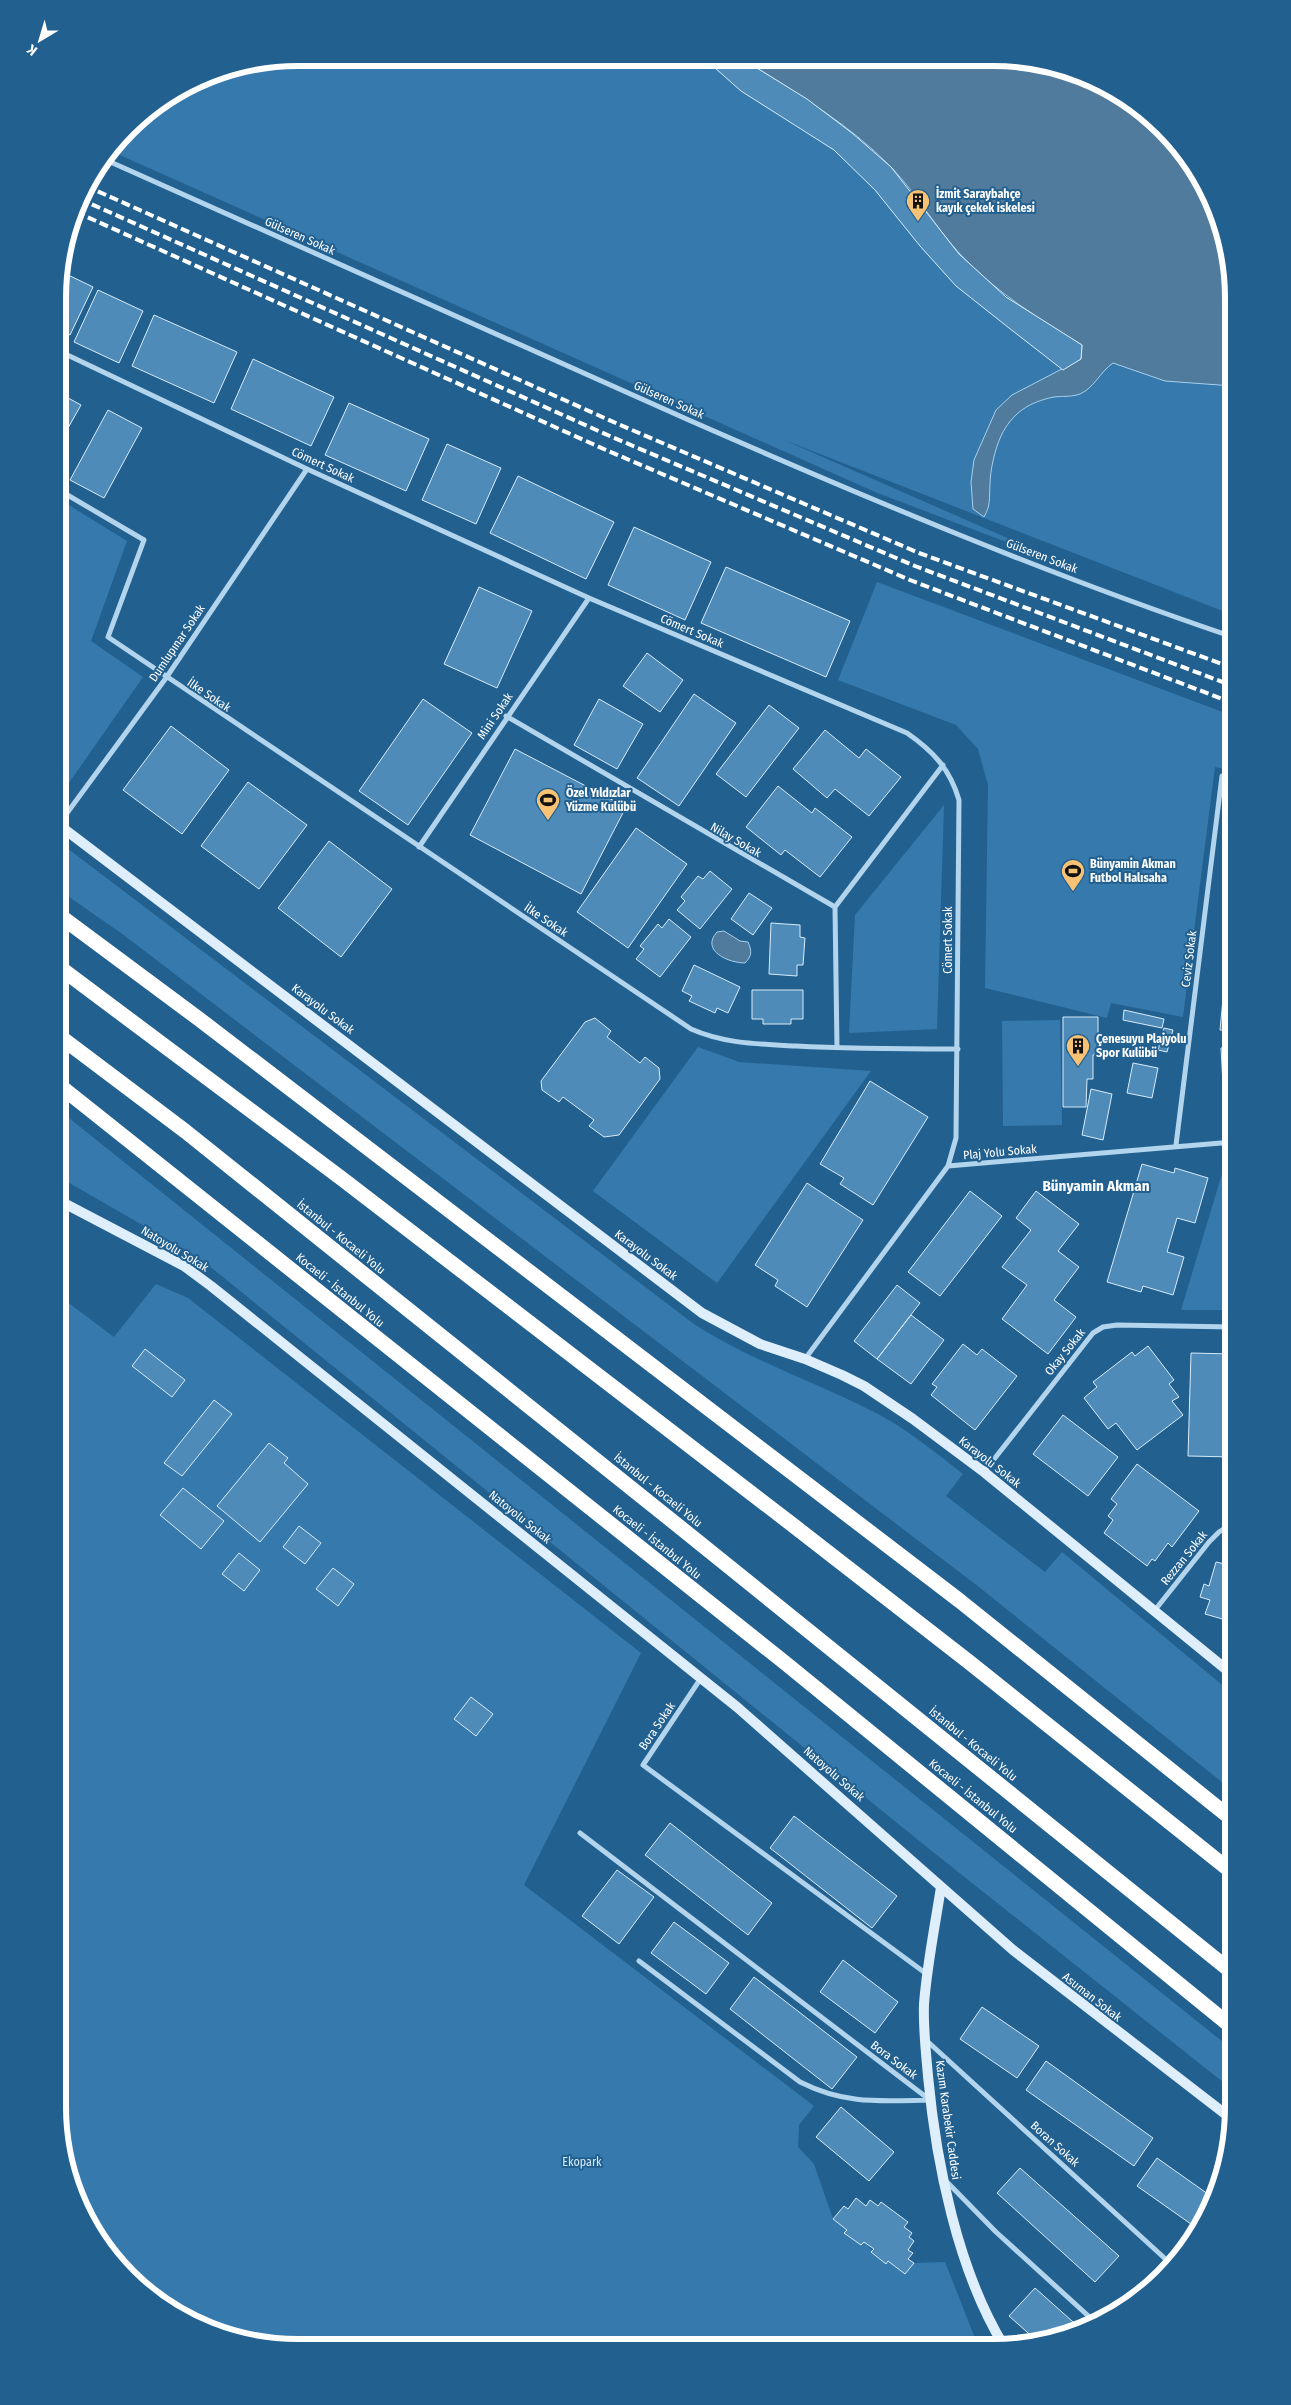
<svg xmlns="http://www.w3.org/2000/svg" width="1291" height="2405" font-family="'Fira Sans Condensed',sans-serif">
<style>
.green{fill:#367aad}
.water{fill:#507b9c;stroke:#a6d0ee}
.building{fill:#4f8bb8;stroke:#d8ebf9}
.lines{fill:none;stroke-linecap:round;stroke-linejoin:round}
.street{stroke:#b2d4ec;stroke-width:5}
.secondary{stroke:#deeefa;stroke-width:10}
.highway{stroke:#fff;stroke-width:15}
.rail{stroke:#fff;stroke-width:4;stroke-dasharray:9 4;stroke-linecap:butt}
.labels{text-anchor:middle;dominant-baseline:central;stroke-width:4;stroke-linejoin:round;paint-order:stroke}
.poi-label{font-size:12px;font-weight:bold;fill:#fff;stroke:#226090;text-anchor:start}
.street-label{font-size:12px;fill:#fff;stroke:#226090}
.park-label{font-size:12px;fill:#d8ebf9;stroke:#226090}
.quarter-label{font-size:15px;font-weight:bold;fill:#fff;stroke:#226090}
.rim{fill:none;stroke:#fff;stroke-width:6}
</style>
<rect width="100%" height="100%" fill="#226090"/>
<path class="green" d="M298,58l446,2 55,34 53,39 39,34 68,87 47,43 31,21 76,45 92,20 28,3v229l-449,-175 296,130 -205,-78 -762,-340 26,-35 67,-41z
M59,499l68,42 -36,100 52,36 -84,120z
M877,582l356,134v55l-18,-4 -32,250 -72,-14 -4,15 -122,-30 3,-203 -10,-36 -22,-24 -118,-45z
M944,805l-7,224 -88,4 6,-118z
M59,842l635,482c57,37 122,58 182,89 31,16 60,40 87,61l-17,22 99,76 17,-20 171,142v97l-254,-204 -858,-654 -62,-43z
M1060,1020l2,105 -59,1 -1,-105z
M698,1047l41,15 132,9 -154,212 -124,-92z
M59,1110l1174,940v40l-305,-242 -715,-579 -22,-16 -132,-76z
M1233,1163v147h-52l44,-146z
M156,1284l32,14 453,355 -117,232 290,221 -15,19 -1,22 16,17 19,55 14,11 -2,3 16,12 3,-3 22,22 2,-3 17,13 9,-11 31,-1 30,76 5,9 -714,-2 -60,-16 -66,-41 -42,-48 -28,-56 -12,-77v-812l56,42z"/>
<path class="water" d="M744,60l296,2 60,20 52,35 41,48 28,56 12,77v88l-68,-5 -52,-18c-13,9 -19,25 -33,31 -8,3 -18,2 -26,3 -25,5 -42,16 -53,39 -6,13 -11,34 -11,49 -1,13 1,20 -6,32l-11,-8 -2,-27 3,-22 22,-50 16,-15 69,-36 1,-14c-44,-27 -87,-53 -122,-91 -25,-27 -43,-60 -69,-87 -42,-43 -96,-75 -147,-107z
M724,931l16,10 8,1c4,9 4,14 -3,21 -16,0 -45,-12 -28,-31z"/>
<path class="building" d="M706,60h38l63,39 45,34 39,34 68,87 47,43 76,48 -1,14 -18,11 -54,-42 -53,-42 -36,-40 -45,-56 -41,-40 -93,-59z
M60,271l33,16 -23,48 -11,-6z
M98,290l45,21 -24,52 -45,-21z
M154,315l83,37 -23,51 -82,-37z
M253,359l81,38 -23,49 -80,-37z
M59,393l22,12 -22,39z
M349,403l80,36 -23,52 -81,-36z
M108,410l34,18 -38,70 -34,-18z
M447,444l54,24 -25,56 -54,-24z
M518,476l96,46 -28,57 -96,-46z
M634,527l77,35 -26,58 -77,-35z
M726,567l124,54 -24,56 -125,-54z
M479,587l53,24 -35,77 -53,-24z
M647,653l36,27 -23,32 -37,-26z
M694,694l42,29 -57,83 -42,-28z
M423,699l49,34 -64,92 -49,-34z
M599,699l44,25 -26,45 -43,-24z
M769,705l30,23 -53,69 -30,-23z
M171,726l58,44 -47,64 -59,-44z
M825,730l34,28 7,-9 35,28 -32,39 -34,-27 -8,9 -34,-29z
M515,749l111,58 -45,87 -111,-59z
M248,782l59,43 -48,64 -58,-43z
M778,786l34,27 3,-5 37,29 -32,40 -35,-27 -4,5 -35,-28z
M636,828l51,36 -59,84 -51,-36z
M329,841l63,48 -51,68 -63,-49z
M710,871l22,18 -32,40 -23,-19 8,-9 -4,-4 17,-21 5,3z
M749,893l23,15 -19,27 -22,-16z
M1233,897v134l-13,-1z
M669,919l22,18 -31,40 -24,-18 8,-10 -4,-3 18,-22 4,4z
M771,923l29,2v12l5,1 -2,27h-6v11l-28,-2z
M694,965l46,22 -12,26 -11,-5 -2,5 -26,-12 3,-5 -10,-5z
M752,990h51v29h-12v5h-28v-5h-11z
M1124,1010l40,9 -2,9 -39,-8z
M1063,1017h35v38h-5v24h-6l-1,28h-23z
M595,1018l16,13 -4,6 33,26 5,-6 14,11 1,11 -41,56 -15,2 -15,-11 5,-6 -31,-23 -4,5 -17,-12 -1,-9 44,-59z
M1164,1028l9,2 -6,22 -9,-2z
M1221,1048h12v55h-9z
M1133,1063l25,5 -6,30 -25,-5z
M870,1081l58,36 -55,88 -33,-21 4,-6 -24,-14z
M1091,1089l21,5 -9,46 -21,-5z
M1142,1164l32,9 1,-5 33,10 -13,45 -18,-5 -10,34 17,5 -11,38 -30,-9 -2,6 -34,-10z
M807,1183l56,37 -56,87 -32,-21 3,-6 -23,-15z
M970,1191l32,25 -62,80 -32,-24z
M1036,1191l43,33 -21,27 21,16 -25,33 22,17 -28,37 -46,-35 25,-34 -25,-18 29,-37 -15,-12z
M897,1285l23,18 -43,56 -23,-18z
M911,1315l33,25 -33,44 -34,-25z
M963,1344l14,11 5,-6 35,27 -42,54 -44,-35 6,-8 -5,-3z
M1148,1346l26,34 -5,4 10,13 -7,4 11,14 -46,35 -21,-27 -8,6 -24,-31 13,-11 -4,-5 39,-30 3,4z
M145,1349l40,31 -13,17 -40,-31z
M1191,1353l42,1v103l-45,-1z
M214,1400l18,14 -50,62 -18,-13z
M1063,1415l55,42 -30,39 -55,-42z
M269,1443l19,15 -4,5 24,21 -48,58 -43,-36z
M1137,1464l62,47 -27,36 -4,-4 -13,18 -3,-2 -5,7 -43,-33 9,-13 -5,-4 9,-12 -6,-5z
M183,1488l41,33 -23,28 -41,-34z
M299,1526l22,17 -16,21 -22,-17z
M1231,1551l2,1v70l-28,-8 5,-14 -10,-3 4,-13 5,2 7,-24 9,2z
M239,1553l21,17 -16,21 -22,-17z
M333,1568l21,16 -16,22 -22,-17z
M471,1697l22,17 -17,22 -22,-17z
M794,1816l103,80 -25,32 -102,-80z
M670,1823l102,80 -24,32 -103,-80z
M617,1870l37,27 -35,47 -37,-28z
M674,1922l55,41 -23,31 -55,-41z
M843,1960l55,42 -23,31 -55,-41z
M754,1977l103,80 -25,32 -102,-80z
M982,2007l57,39 -22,32 -57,-39z
M1046,2061l107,77 -19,28 -108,-76z
M841,2107l53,45 -25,29 -53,-44z
M1157,2158l58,41 -17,30 -61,-43z
M1020,2168l99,88 -24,26 -98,-89z
M856,2198l10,8 4,-6 8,6 3,-4 27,20 -4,5 8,6 -3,4 5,4 -6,9 5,3 -5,6 6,4 -9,11 -17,-13 -2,3 -15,-12 3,-3 -10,-7 -3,3 -17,-12 3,-3 -14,-11 11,-13 4,3z
M1035,2288l46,41 -11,6 -34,5 -27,-24z"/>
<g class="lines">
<path class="street" d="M106,160c195,86 389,175 585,261 178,78 358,154 542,216
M59,351l248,118 282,129 318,135c26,18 43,36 52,67l-3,338 -8,28 -143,193
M59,490l85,50 -36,97 583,392c34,15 68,15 105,17 54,3 108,3 162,3
M506,716l329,191
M59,824l107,-146 141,-209
M419,847l170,-249
M835,907l108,-142
M835,907l2,141
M1176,1145l46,-369 11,3
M948,1166l285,-24
M984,1472l109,-139 10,-6 14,-2 116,2
M1155,1610l54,-68 10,-10 14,-9
M701,1678l-58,87 285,210
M580,1833l350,267
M639,1961l161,121c46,23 80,19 130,18
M927,2041l245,224
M945,2180l51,52 99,90"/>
<path class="secondary" d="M59,825l643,488 58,31 45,15 37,16 22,11 49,33 71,53 249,203
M58,1200l126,66 27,20 526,421 276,243 220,170
M941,1887c-6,39 -14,78 -17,117 -1,24 2,48 4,72 8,87 30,195 76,270"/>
<path class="highway" d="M59,915l140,104 761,582 273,219
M59,967l282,211 453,348 175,136 264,211
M59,1036l126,95 486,389 562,453
M59,1085l725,577 449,366"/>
<path class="rail" d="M86,186l532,238 301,129 314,115
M80,199l532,238 303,129 318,120
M76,212l530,238 304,130 323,123"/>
</g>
<defs>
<g id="building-pin" transform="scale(1.25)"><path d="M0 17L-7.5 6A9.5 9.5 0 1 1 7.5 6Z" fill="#f8c274" stroke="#226090"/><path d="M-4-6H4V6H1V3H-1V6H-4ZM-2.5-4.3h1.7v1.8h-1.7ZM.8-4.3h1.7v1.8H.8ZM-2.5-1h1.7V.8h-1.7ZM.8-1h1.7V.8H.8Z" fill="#111"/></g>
<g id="stadium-pin" transform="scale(1.25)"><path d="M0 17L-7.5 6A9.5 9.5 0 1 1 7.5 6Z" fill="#f8c274" stroke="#226090"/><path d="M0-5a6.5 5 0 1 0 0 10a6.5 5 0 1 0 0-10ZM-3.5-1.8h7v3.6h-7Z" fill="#111"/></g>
</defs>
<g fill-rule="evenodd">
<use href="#building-pin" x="918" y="201"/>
<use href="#stadium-pin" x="548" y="800"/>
<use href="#stadium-pin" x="1073" y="871"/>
<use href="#building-pin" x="1078" y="1046"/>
</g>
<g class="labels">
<g class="poi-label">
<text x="936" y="194">İzmit Saraybahçe<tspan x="936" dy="14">kayık çekek iskelesi</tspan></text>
<text x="566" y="793">Özel Yıldızlar<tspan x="566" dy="14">Yüzme Kulübü</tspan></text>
<text x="1090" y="864">Bünyamin Akman<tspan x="1090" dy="14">Futbol Halısaha</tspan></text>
<text x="1096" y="1039">Çenesuyu Plajyolu<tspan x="1096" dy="14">Spor Kulübü</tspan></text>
</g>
<g class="street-label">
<text transform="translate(300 236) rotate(24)">Gülseren Sokak</text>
<text transform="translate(669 400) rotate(24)">Gülseren Sokak</text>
<text transform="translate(323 465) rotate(25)">Cömert Sokak</text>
<text transform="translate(1042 556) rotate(21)">Gülseren Sokak</text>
<text transform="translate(692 631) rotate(23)">Cömert Sokak</text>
<text transform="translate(177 643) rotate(-56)">Dumlupınar Sokak</text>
<text transform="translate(209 695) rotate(34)">İlke Sokak</text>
<text transform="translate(495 716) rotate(-56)">Mini Sokak</text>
<text transform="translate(736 840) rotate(30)">Nilay Sokak</text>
<text transform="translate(546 920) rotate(34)">İlke Sokak</text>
<text transform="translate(948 940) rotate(-90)">Cömert Sokak</text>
<text transform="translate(1189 959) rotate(-83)">Ceviz Sokak</text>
<text transform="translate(323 1009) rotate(37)">Karayolu Sokak</text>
<text transform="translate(1000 1152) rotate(-5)">Plaj Yolu Sokak</text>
<text transform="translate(341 1237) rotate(39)">İstanbul - Kocaeli Yolu</text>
<text transform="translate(175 1249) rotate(31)">Natoyolu Sokak</text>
<text transform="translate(646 1255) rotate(37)">Karayolu Sokak</text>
<text transform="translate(340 1290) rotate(39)">Kocaeli - İstanbul Yolu</text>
<text transform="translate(1065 1352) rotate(-51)">Okay Sokak</text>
<text transform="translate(990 1462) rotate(38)">Karayolu Sokak</text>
<text transform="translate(658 1490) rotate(39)">İstanbul - Kocaeli Yolu</text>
<text transform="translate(520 1517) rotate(39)">Natoyolu Sokak</text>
<text transform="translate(657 1542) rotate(39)">Kocaeli - İstanbul Yolu</text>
<text transform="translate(1184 1558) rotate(-51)">Rezzan Sokak</text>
<text transform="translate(657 1726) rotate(-56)">Bora Sokak</text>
<text transform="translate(973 1744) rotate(39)">İstanbul - Kocaeli Yolu</text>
<text transform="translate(834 1774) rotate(41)">Natoyolu Sokak</text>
<text transform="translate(973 1796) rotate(39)">Kocaeli - İstanbul Yolu</text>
<text transform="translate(1092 1997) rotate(38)">Asuman Sokak</text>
<text transform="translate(894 2060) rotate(37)">Bora Sokak</text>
<text transform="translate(948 2120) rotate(82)">Kazım Karabekir Caddesi</text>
<text transform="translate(1055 2144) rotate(42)">Boran Sokak</text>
</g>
<g class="park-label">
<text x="582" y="2162">Ekopark</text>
</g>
<g class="quarter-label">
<text x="1096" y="1186">Bünyamin Akman</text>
</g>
</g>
<path d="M0 0H1291V2405H0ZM298 66H993A232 232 0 0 1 1225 298V2107A232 232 0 0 1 993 2339H298A232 232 0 0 1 66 2107V298A232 232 0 0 1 298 66Z" fill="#226090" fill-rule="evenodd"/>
<path class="rim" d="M298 66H993A232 232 0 0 1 1225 298V2107A232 232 0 0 1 993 2339H298A232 232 0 0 1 66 2107V298A232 232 0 0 1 298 66Z"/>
<g transform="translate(40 40) rotate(218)" stroke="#226090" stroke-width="4" paint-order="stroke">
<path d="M0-4L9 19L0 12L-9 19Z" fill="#ffffff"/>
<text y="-8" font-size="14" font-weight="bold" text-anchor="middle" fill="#ffffff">K</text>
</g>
</svg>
